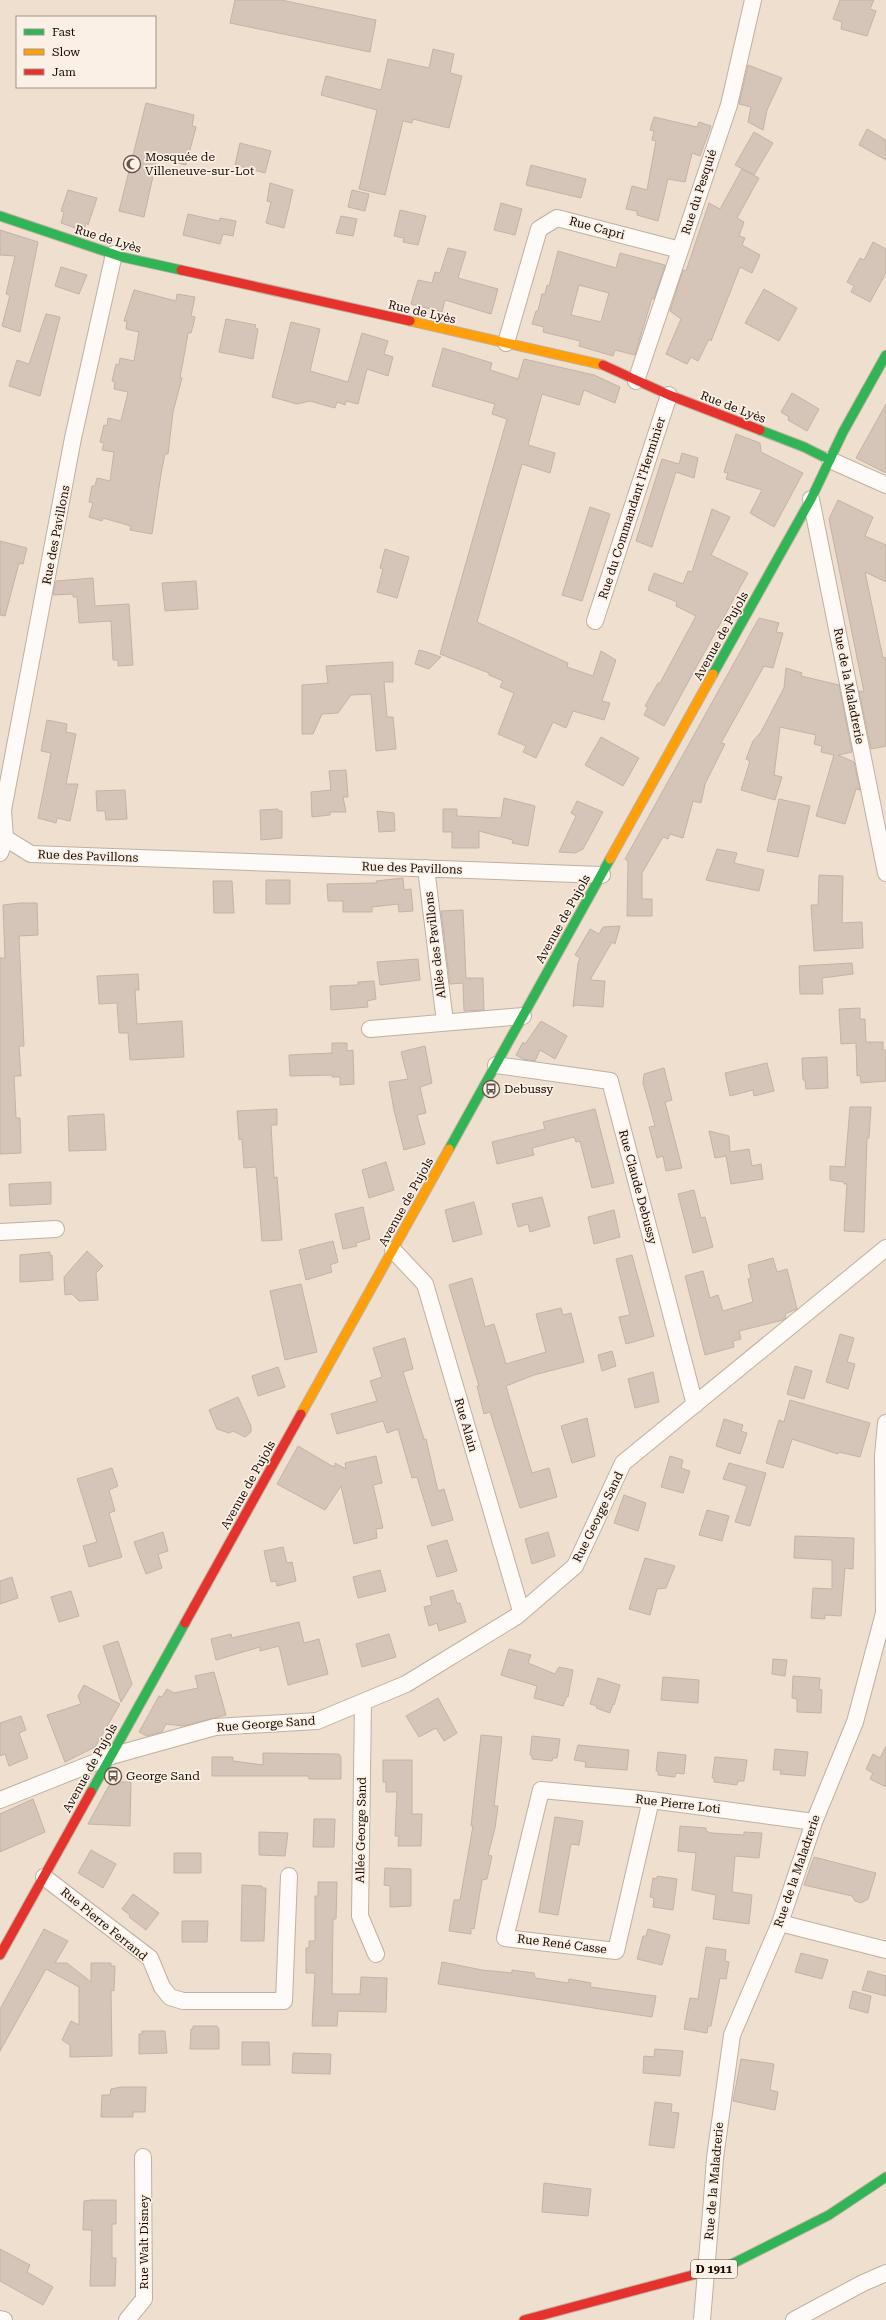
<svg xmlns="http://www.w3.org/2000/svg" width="886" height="2320" font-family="'Roboto Serif',serif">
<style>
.building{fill:#d5c5b8;stroke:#c5b2a5;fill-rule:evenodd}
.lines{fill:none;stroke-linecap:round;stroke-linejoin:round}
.street-casing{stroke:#c0b09f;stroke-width:18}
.fast-casing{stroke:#c0b09f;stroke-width:11}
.slow-casing{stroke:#c0b09f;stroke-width:11}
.jam-casing{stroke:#c0b09f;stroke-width:11}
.street{stroke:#fdfaf8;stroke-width:16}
.fast{stroke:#30b455;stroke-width:9}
.slow{stroke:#ff9f0a;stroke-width:9}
.jam{stroke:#e5322d;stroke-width:9}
.street-bridge-casing{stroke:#c0b09f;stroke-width:18;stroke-linecap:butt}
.street-bridge{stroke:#fdfaf8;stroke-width:16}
.labels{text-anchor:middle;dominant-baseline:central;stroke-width:3.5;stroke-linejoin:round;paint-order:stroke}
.shield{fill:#faf0e6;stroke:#5e4f45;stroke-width:1}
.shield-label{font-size:11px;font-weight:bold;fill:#1b0a00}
.poi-label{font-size:12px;fill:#1b0a00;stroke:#faf0e6;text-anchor:start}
.street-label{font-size:12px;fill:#1b0a00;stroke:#faf0e6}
</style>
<rect width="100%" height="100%" fill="#efdfce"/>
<path class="building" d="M235,0h46l95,20 -6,32 -140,-29z
M840,0h34l-4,9 6,2 -9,25 -26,-7 1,-7 -9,-3z
M433,49l21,5 -4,19 12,3 -13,52 -36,-9 -1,4 -9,-2 -18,74 -26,-6 18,-79 -56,-15 5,-19 55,14 7,-31 41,9z
M748,65l34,13 -15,32 -4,20 -15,-8 3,-15 -12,-3z
M146,103l48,12 -2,11 4,1 -10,38 -29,-7 -13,59 -25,-6z
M654,117l43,10 2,-5 12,4 -11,30 -8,-3 -7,29 -17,-3 -10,42 -21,-6v-4l-11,-2 6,-23 15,4 9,-49 -4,-1 2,-9 -4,-1z
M867,129l19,11v20l-27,-15z
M754,132l19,11 -19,32 -19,-10z
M240,143l31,8 -6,22 -30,-8z
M531,165l55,14 -5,19 -55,-13z
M742,169l17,9 -22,40 7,4 -5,14 6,2 -3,7 18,10 -8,18 -12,-6 -29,74 -2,-2 -11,22 -7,-4 -4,7 -21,-10 15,-35 -11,-8 13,-41 3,1 23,-68 11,6z
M270,183l23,7 -9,38 -18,-5 5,-21 -4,-1z
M68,190l29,8 -9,27 -2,-2 -2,8 -23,-8 3,-11 -3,-1z
M352,190l17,4 -4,17 -17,-4z
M501,203l21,6 -7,26 -21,-5z
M400,210l26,6 -8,29 -15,-3 1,-4 -10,-2z
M188,214l31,7 1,-3 16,3 -3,15 -10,-2 -3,10 -37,-9z
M341,216l16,3 -4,17 -17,-3z
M0,230l38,12 -18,90 -18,-6 8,-31 -4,-1 9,-38 -15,-1z
M873,242l13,7v24l-16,29 -19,-10 3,-6 -7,-4 13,-24 4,2z
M448,248l18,4 -8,26 40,11 -7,25 -46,-14 -3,12 -31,-8 7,-24 14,3 3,-11 5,1z
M558,251l58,17 4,-15 45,12 -11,34 -2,-1 -17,57 -20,-5 -2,6 -34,-10 1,-5 -37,-9 1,-5 -12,-3 4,-13h2l4,-17h3l2,-9 2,1zM579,285l30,8 -8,29 -30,-7z
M61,267l26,8 -8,19 -24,-8z
M764,289l33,19 -18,33 -34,-18z
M134,290l42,11 1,-7 18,3 -4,19 4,1 -2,9 -2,7h-3l-3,18 -5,26 2,1 -9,34 -5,42h-3l-4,20 -9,60 -22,-4 1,-4 -28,-8 -1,3 -13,-4 4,-14 -4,-1 3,-16h3l2,-8 13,3 4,-29 -12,-2 2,-7 -4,-1 4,-17 3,1 1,-8 13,3 7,-29 -14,-3 1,-7 -3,-1 4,-17 3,1 1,-7 14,3 5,-29 -13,-3 1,-8h-3z
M46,314l14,3 -20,79 -31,-10 8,-26 12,4z
M226,319l30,6 -1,3 3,1 -5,30 -34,-7z
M291,322l29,7 -10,42 38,11 14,-49 26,8 -4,13 9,3 -5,19 -21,-7 -9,35 -12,-3 -1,4 -8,-3 -2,6 -25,-7 -13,3 -25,-7z
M443,348l49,15 -2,7 28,9 6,-20 70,16 26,12 -5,16 -31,-13 -5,15 -37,-11 -14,51 27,8 -5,20 -28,-9 -45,158 91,41 -1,4 26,9 8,-25 15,9 -14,41 8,2 -6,17 -31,-9 -7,17 -13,-6 -17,36 -13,-6 3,-6 -28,-12 16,-41 -14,-6 3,-6 -14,-6v-2l-49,-19 67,-235 -15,-5 3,-10 -63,-18z
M792,393l27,16 -12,22 -19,-11 1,-3 -8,-5z
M886,404v69l-30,-15z
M736,434l24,9 1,9 42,21 -29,54 -24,-14 12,-23 -36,-11 2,-6 -4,-1z
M682,453l16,5 -4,20 -18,-6 -24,75 -16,-6 26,-82 17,5z
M838,500l35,17 -8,19 21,9v37l-21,-10 18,86 3,-1v89l-15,3 -12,-58 5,1 -35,-173z
M590,507l20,7 -28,87 -20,-6z
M712,509l18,8 -19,38 37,18 -84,153 -20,-11 4,-8 -3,-1 13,-23h2l36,-67 -20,-10 1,-4 -29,-12 6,-17 29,11 5,-13 4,1z
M0,541l27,7 -4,16 -4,-1 -14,53 -5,-1z
M385,549l24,8 -12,41 -20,-6 6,-23 -3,-1z
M93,578l2,28 34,-2 4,61 -15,1v-6h-5l-2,-39 -32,2 -2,-26h-4v-3l-20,1 3,-14z
M196,581l2,28 -33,2 -3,-28z
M759,618l20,5 -3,9 7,1 -10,35 -9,-2 -43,77 4,1 -20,40 -4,19 -8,-2 -10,37 -13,-4 -2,5 -5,-2 -21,36v26h10v17h-25l1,-55 -3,-2z
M419,650l8,2 14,5 -12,12 -14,-5z
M393,662v20h-9l3,35h6l3,32 -20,2 -5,-57 -20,1 -13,18 -16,1 -9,20h-11v-49l26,-2 -2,-17z
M786,668l16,5 -1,3 38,9 13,67 -14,3 16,7 6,28 -4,-1 -11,35 -29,-8 18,-61 -13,-3 1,-6 -8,-2 2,-9 -36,-8 -6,48 8,2 -7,23 -34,-10 9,-29 -4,-2 7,-18 8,-9 23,-44z
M47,720l20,4 -1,8 10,2 -10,50h12l-8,37 -13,-3 -1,5 -18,-5 13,-65 -10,-2z
M601,737l38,21 -16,28 -38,-21z
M346,770l2,27h-5l3,15h-16v3l-18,2 -1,-25 20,-2 -2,-19z
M125,790l2,29 -21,1 -1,-9h-8l-1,-20z
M504,798l31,8 -7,40 -16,-3 1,-3 -34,-9v17h-27v-16h-9v-23h14v7l44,2z
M779,799l31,7 -12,51 -31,-6z
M577,801l26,11 -20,37 -8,4 -16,-1 17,-36 -5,-3z
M278,809v2h4v27l-21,2 -1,-30z
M377,811l17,2 1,18 -16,1z
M717,849l20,4 -3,10 30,7 -5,21 -53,-11z
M819,875l24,1 -1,47 20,-1 1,26 -49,3 -3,-46h7z
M403,878l1,12 7,-1 2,22 -14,1 -1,-8 -26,3v5h-29v-11h-15l-1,-17 50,-1 -1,-2z
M266,880h24v24h-24z
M213,881h19l2,32h-20z
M20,903h17l1,32 -19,1 5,110h-5l2,30h-7l2,42h4l1,35 -21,1v-196h5l-2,-53z
M463,910l3,68h17l1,32 -20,1 -1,-28 -13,1 -9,-73z
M620,926l-5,18 -3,-2 -22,38 15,1 -2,26 -28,-2 -2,2 5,-44 2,-5 -5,-3 15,-26 9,5 4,-7z
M418,959l2,21 -40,5 -3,-23z
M852,963l1,11 -31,4 1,16h-23l-1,-28z
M138,974l1,16h-4l2,34 45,-3 2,36 -54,3 -2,-27h-9l-2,-30 -18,1 -2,-28z
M374,981l2,18 -9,2 1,6 -37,3 -1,-24 28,-1v-3z
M860,1008v11h5l1,23h17v8h3v31l-25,2 -1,-8 -3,1 -1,-33 -15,1 -2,-35z
M541,1021l26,15 -12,23 -15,-9 -5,11 -12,-2 -7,-4 7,-13 2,2z
M332,1043h15v8l6,-1 1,34 -14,1v-8h-8v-2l-42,1 -1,-21 43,-2z
M425,1046l7,37 -12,4 6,26 -9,2 8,29 -21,6 -10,-40 -5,-28 19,-3 -7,-27z
M827,1057l1,31 -22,1 -1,-9h-2l-1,-22z
M767,1063l7,28 -20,5 -1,-6 -23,6 -5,-23z
M664,1068l8,32 -7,2 17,66 -16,3 -3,-15 -6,2 -8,-31 6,-1 -12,-43 1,-9z
M850,1107h21l-2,31h-2l-3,94 -20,-1 3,-47h-3v-2l-14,-2v-14l15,1z
M277,1109v16h-6l3,53 3,-1 5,63 -20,1 -6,-74 -12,1 -2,-29 -3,1 -2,-29z
M595,1109l19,74 -22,5 -12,-47 -4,1 -2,-5 -42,11 2,7 -37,9 -5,-22 53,-13 -2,-7z
M104,1114l2,36 -37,1 -1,-35z
M709,1131l20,5 1,16 19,-3 3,17 9,-2 2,15 -32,5 -5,-28 -11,2z
M386,1162l8,28 -25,8 -7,-28z
M51,1182v22l-41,2 -1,-22z
M694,1190l7,28 4,-1 8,30 -20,6 -15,-59z
M542,1197l8,29 -20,6 -2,-8 -10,3 -6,-23z
M474,1202l8,32 -29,8 -8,-32z
M363,1207l7,32 -14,4 1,3 -14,3 -8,-35z
M614,1210l6,27 -26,7 -6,-27z
M333,1241l5,21 -8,3 2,7 -26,8 -7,-30z
M87,1251l16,15 -7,7 2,27 -19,1 -7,-7 -7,1 -1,-18z
M50,1252v4l2,-1 1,25 -33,2v-27z
M632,1255l22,81 -28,8 -7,-27 11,-2 -14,-56z
M773,1258l4,14 10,-3 10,40 -12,5 1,4 -3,2 -44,11 2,8 -8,2 1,6 -29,8 -20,-79 18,-5 7,27 8,-3 5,16 30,-9 -5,-23 3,-1 -3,-13z
M472,1278l13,49 9,-3 12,40 40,-12 -10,-38 25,-6 2,7 8,-2 13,49 -50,13 -28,11 26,87 17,-5 8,29 -37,11 -30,-96 -6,2 -7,-28h2l-30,-101z
M301,1284l16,68 -32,8 -15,-69z
M840,1334l14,4 -7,24 8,2 -7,25 -22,-7z
M405,1338l8,31 -10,3 21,67h2l12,52 6,-2 9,31 -21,6 -15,-49 -5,1 -14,-49 -11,4 -4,-12 -46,13 -6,-20 46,-13 -7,-20 12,-4 -9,-29z
M612,1351l4,15 -14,5 -4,-16z
M795,1366l17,5 -8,28 -17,-5z
M278,1367l7,20 -27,9 -6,-20z
M653,1372l6,30 -24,6 -7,-29z
M238,1397l13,29v6l-6,5 -12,-6 -4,2 -12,-4 -8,-19z
M790,1400l80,23 -10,34 -21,-5 -1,2 -46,-15 -9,29 -17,-5 13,-43 5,2z
M587,1418l8,38 -23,7 -11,-37z
M724,1419l19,6 -2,6 6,2 -7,21 -24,-8z
M298,1446l34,20h4l-1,-3 11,6 -1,-6 31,-7 6,27 -9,2 10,43 -7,1 1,9 -23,6 -13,-58 -16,24 -48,-26z
M670,1456l13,4 -2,8 9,3 -7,22 -22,-6z
M729,1463l37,10 -16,53 -15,-4 12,-36 -24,-7z
M112,1468l6,18 -9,4 6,21 -6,2 13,44 -33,10 -6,-21 14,-4 -20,-63z
M624,1495l22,8 -8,28 -24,-8z
M707,1510l22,6 -7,25 -23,-6z
M163,1532l5,19 -10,3 4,14 -16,6 -12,-32z
M548,1532l7,24 -23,8 -7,-25z
M795,1536l59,2 -1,31 -8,-1 -4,48 -16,-1v4l-14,-1 2,-30 19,1v-29l-38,-2z
M447,1540l10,31 -20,6 -10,-31z
M283,1547l4,16 5,-1 4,19 -19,5 -1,-5 -5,1 -7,-31z
M645,1558l30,8 -9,22 -9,1 -7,26 -21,-6z
M380,1570l6,21 -28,7 -5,-21z
M12,1577l6,21 -18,6v-23z
M453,1590l4,13h3l6,19 -27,9 -2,-8 -8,3 -5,-19 8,-2 -2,-8z
M71,1591l8,25 -20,6 -8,-25z
M299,1622l5,21 15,-4 9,35 -40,11 -9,-39 -19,5v-4l-44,13 -5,-21 20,-5 1,4z
M389,1634l7,23 -34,10 -6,-23z
M118,1641l14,43 -11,18 -18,-56z
M509,1649l22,6 -3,8 27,11 4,-7 14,3 -5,27 -1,-1 -4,10 -29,-8 3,-12 -36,-11z
M773,1659l14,1 -2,16 -13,-2z
M214,1672l12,43 -43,11 -17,-2 -4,8 -15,4 -8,-4 20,-36 3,1 5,-8 7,4 24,-5 -3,-12z
M793,1676l27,2 -1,11 3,1 -1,23 -24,-1v-13l-5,-1z
M663,1677l36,3 -1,23 -37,-3z
M598,1678l22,7 -6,20 -1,-1 -3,9 -14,-5 1,-2 -7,-2z
M84,1685l36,19 -25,43 -30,15 -18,-47 34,-11 -3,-8z
M438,1698l19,35 -13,8 -8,-13 -17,9 -13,-21z
M21,1716l5,14 -7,3 9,25 -19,8 -4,-12 -5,2v-33z
M481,1735l21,2 -8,69h4l-3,22 -7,27 4,1 -5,23 -5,1 -8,49 -3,-1v6l-22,-3 5,-31h6l13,-74h-2z
M532,1736l28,3 -3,19h-4l-1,3 -20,-2v-3l-2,-1z
M578,1745l51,5 -2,20 -42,-3 1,-5 -12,-2z
M886,1746v41l-16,-8 3,-6 -7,-4 7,-15 7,4z
M775,1749l33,3 -3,24 -25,-2 1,-4h-8z
M658,1752l28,3 -2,19 -8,-1 -1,4 -17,-2v-4h-2z
M263,1753l76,1 2,3v22h-32l-1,-3h-96v-19h21v4l30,4z
M715,1757l32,3 -3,21h-6l-1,4 -23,-3v-4h-2z
M383,1760h29v54h10l-1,32h-23l1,-10h-4l2,-44h-11v-10h-3z
M111,1782h20l-1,44 -42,-2z
M33,1799l12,33 -45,20v-38z
M555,1817l28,4 -4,24 -8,-1 -13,71 -19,-3z
M314,1819h21l-1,28h-21z
M680,1826l26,2v3l5,2 33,2v-3l18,1 -3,25 -24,-2 -3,36 20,3 -3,29 -36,-5 3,-24 -24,-5 4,-37 -18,-2z
M259,1832l29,1 -3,23 -26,-1z
M91,1850l25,14 -13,24 -25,-15z
M174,1853h27v20h-27z
M814,1857l62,16 -8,26 -7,4 -6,-2 -3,-5 -48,-11z
M385,1868l26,1v37l-21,1v-21l-6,-1z
M657,1876l20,3 -4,31 -20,-3 1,-9 -4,-1 3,-19 4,1z
M318,1882h19l-1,37h-3l-1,75h28l1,-17 26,1 -1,34 -48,-1 -1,15h-25l3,-53h-9v-25h3v-7h6v-45h3z
M242,1885l20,1v2h4l-2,53h-23z
M133,1894l26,19 -13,17 -17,-13 1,-2 -8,-6z
M182,1921h26l-1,21h-25z
M44,1929l24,12 -13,22h12l24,19v-19h20v3h4l-1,25 -3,-1 1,66 -42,1v-12l-8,-5 9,-19 8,4v-38l-33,-18 -46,82v-42z
M648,1929l22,6 -8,30 -25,-6 6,-23h3z
M706,1947l20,3 -1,11 4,1 -3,17 -6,-1 -9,48h-3l-1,7 -23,-4 6,-31 8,1z
M801,1953l27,7 -6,19 -27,-7z
M442,1962l40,8 30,3v-3l22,3 1,5 33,5 1,-4 22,4 -1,4 66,9 -4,21 -214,-33z
M868,1971l18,5v20l-24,-6z
M853,1991l18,5 -3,17 -19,-5z
M193,2026h24l2,3v20h-29l1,-20h2z
M142,2031h23l2,22 -28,1v-20h3z
M242,2042h27l1,23h-28z
M655,2049l28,2 -3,25 -37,-3 1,-17 10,1z
M293,2053l38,1 -1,20 -38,-1z
M741,2059l33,5 -4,26 8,2 -3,18 -42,-9z
M121,2087h25l-1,25h-12v5h-32l1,-22h8l1,-6z
M655,2102l17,2 -1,8 8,1 -5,35 -25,-3z
M544,2183l47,6 -3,27 -46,-4z
M92,2200h24v24h-4v34h4l-1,28h-25l2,-56h-9l1,-29z
M0,2249l30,16 -3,7 26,15 -10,18 -43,-24z"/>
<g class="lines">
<g class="street-casing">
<path id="street" d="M114,254l-41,184 -70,372 2,28 26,16 571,21
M506,343l33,-114 18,-11 123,32
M636,381l93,-276 24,-105
M830,460l56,25
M811,499l75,374
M595,621l74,-226
M0,853l5,-15
M426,868l19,154
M370,1029l153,-13
M496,1065l114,16 85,324
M0,1232l56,-3
M393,1250l32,34 96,327
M363,1702l-3,214 16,38
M0,1800l111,-44 104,-29 102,-6 89,-37 111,-68 58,-50 48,-103 263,-215
M651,1800l-35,151 -111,-13 36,-148 110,10 163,22
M44,1877l106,81 12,29 8,10 13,4h101l5,-125
M780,1923l106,27
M711,2212l4,-54 17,-123 48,-112 34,-101 41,-100 29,-109 -1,-157 3,-33
M0,2319l4,1
M127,2320l17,-21 -1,-142
M794,2320l69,-37 23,-10"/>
</g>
<g class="fast-casing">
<path id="fast" d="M0,216l122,41 59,13
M760,430l44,17 26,13
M713,674l98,-175 32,-67 43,-77
M449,1149l161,-290
M91,1792l94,-169
M730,2265l99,-50 57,-38"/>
</g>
<g class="slow-casing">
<path id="slow" d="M410,321l193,44
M610,859l103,-185
M301,1414l148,-265"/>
</g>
<g class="jam-casing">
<path id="jam" d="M181,270l229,51
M603,365l66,30 91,35
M185,1623l116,-209
M0,1955l91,-163
M524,2320l206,-55"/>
</g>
<use href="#street" class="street"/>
<use href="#fast" class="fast"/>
<use href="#slow" class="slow"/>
<use href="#jam" class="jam"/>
<g class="street-bridge-casing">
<path id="street-bridge" d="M702,2320l9,-108"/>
</g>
<use href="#street-bridge" class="street-bridge"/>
</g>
<defs>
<g id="mosque-ring" transform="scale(0.9)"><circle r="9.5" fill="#faf0e6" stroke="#655548" stroke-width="1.5"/><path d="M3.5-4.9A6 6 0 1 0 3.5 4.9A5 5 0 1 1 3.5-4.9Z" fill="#655548"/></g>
<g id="bus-ring" transform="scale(0.9)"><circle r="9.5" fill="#faf0e6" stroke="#655548" stroke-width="1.5"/><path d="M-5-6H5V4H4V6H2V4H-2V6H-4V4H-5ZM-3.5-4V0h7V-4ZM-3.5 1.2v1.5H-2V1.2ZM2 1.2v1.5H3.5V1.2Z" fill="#655548"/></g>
</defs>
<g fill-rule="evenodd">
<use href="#mosque-ring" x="132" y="164"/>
<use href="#bus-ring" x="491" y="1089"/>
<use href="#bus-ring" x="113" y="1776"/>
</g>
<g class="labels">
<rect class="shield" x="691" y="2260" width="46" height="18" rx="3"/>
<g class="shield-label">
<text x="714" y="2269">D 1911</text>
</g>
<g class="poi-label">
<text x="145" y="157">Mosquée de<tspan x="145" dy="14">Villeneuve-sur-Lot</tspan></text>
<text x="504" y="1089">Debussy</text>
<text x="126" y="1776">George Sand</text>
</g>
<g class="street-label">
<text transform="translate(699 192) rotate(-72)">Rue du Pesquié</text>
<text transform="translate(597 228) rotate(15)">Rue Capri</text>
<text transform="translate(108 239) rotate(17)">Rue de Lyès</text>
<text transform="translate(422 312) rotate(13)">Rue de Lyès</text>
<text transform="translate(733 407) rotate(21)">Rue de Lyès</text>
<text transform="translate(632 508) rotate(-72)">Rue du Commandant l’Herminier</text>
<text transform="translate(56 535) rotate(-79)">Rue des Pavillons</text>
<text transform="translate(721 636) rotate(-61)">Avenue de Pujols</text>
<text transform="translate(849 686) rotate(79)">Rue de la Maladrerie</text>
<text transform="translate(88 856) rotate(2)">Rue des Pavillons</text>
<text transform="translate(412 868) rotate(2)">Rue des Pavillons</text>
<text transform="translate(563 919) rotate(-61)">Avenue de Pujols</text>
<text transform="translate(435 945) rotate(-97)">Allée des Pavillons</text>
<text transform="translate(638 1187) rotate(75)">Rue Claude Debussy</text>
<text transform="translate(406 1202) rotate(-61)">Avenue de Pujols</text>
<text transform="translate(466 1425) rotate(74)">Rue Alain</text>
<text transform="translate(248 1485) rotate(-61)">Avenue de Pujols</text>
<text transform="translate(598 1517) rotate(-64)">Rue George Sand</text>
<text transform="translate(266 1724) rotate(-4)">Rue George Sand</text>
<text transform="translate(90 1768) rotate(-61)">Avenue de Pujols</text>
<text transform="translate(678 1804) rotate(7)">Rue Pierre Loti</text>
<text transform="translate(361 1830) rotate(-89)">Allée George Sand</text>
<text transform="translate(797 1871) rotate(-71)">Rue de la Maladrerie</text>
<text transform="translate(104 1924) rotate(39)">Rue Pierre Ferrand</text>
<text transform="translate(562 1944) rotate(7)">Rue René Casse</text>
<text transform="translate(714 2181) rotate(-85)">Rue de la Maladrerie</text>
<text transform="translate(144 2242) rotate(-90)">Rue Walt Disney</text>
</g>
</g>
<rect x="16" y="16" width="140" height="72" fill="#faf0e6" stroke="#a1948a"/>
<rect x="24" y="29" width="20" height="6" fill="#30b455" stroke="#a1948a"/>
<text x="52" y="36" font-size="12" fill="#1b0a00">Fast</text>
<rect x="24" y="49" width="20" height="6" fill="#ff9f0a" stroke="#a1948a"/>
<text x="52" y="56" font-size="12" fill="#1b0a00">Slow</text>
<rect x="24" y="69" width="20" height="6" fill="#e5322d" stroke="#a1948a"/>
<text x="52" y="76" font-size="12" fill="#1b0a00">Jam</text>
</svg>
